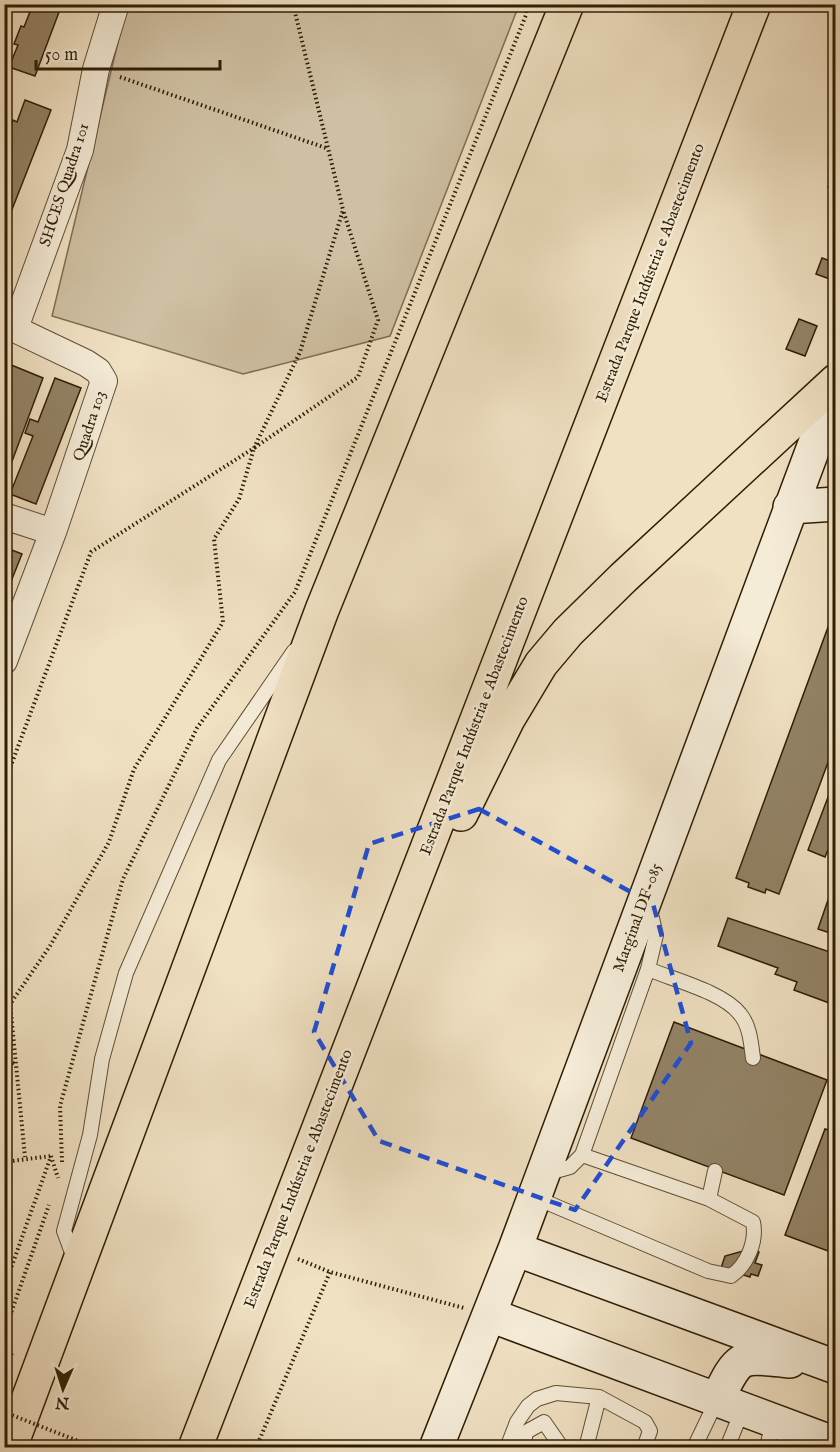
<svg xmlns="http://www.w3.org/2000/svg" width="840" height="1452" font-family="'IM FELL English',serif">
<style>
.green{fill:#cfc0a3;stroke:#7f6f54;stroke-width:1.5}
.building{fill:#938367;stroke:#2f1e04;stroke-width:1.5}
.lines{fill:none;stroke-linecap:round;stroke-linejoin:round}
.lane-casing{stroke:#5f4f34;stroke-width:16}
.street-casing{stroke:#5f4f34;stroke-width:28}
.secondary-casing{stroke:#2f1e04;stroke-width:36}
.highway-casing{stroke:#2f1e04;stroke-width:36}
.path{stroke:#2f1e04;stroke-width:4;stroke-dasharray:1.5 3;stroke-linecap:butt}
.lane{stroke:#f5ecd8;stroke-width:14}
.street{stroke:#f5ecd8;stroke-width:26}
.secondary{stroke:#f5ecd8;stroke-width:33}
.highway{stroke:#f0e1c3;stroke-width:33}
.path-bridge{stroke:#2f1e04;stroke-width:4;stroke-dasharray:1.5 3;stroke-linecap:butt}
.marked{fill:none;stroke:#1d4ed8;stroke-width:4.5;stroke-dasharray:12 8;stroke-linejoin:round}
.labels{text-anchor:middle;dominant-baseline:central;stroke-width:5;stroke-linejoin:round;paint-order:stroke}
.street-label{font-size:16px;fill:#2f1e04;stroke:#f5ecd8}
</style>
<rect width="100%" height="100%" fill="#f0e1c3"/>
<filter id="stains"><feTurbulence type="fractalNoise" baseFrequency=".00333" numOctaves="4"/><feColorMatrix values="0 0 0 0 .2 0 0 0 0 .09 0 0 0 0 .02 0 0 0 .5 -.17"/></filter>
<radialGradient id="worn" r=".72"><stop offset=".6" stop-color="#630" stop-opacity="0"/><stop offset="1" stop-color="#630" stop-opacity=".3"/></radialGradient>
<path class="green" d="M127,5h392l-129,331 -147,38 -191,-58z"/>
<path class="building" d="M33,4h29l-27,72 -26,-9 9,-22 -4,-1 7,-18 3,1z
M25,100l26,10 -47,120v-76l6,-15 -4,-2 7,-17 4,2z
M835,168h1v21l-8,-2z
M822,258l14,5 -1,18 -19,-7z
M799,319l18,7 -12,30 -19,-7z
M4,362l39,16 -39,105z
M55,378l26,10 -45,116 -26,-10 23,-58 -8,-3 5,-14 8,3z
M4,547l18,7 -18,45z
M831,619l5,2v120l-57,153 -13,-5 -1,4 -17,-6 1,-4 -13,-5z
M836,776v54l-11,27 -17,-7z
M828,900l8,3v32l-18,-6z
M728,918l108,36v43l-4,7 -38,-14 3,-8 -22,-8 3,-6 -60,-22z
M674,1022l153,58 -43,115 -153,-57z
M836,1122v132l-51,-19 40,-106 7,2z
M750,1249l9,3 -4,11 7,2 -4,11 -7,-2 -1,3 -29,-9 4,-12z"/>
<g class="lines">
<g class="lane-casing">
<path id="lane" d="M648,969c26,11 75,23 92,45 10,12 11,29 13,44
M545,1174l25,-7 12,-12 66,-186 8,-34 -7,-29
M534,1197l174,74 23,5c16,-11 26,-34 22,-54l-44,-23 -127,-44
M709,1199l6,-28
M74,1258l-10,-27 26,-96 12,-76 24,-86 93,-213 75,-109
M507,1448l10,-26 11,-16 9,-7 19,-6 43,4 46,25 5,9 -6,17
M523,1448l3,-16 18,-10 18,26
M586,1448l13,-51
M694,1448l23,-48
M727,1448l16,-40
M767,1448l6,-28"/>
</g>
<g class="street-casing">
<path id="street" d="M4,324l82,39 12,8 6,10 -51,151 -49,129
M15,328l65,-178 16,-81 20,-65
M4,516l49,16"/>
</g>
<g class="secondary-casing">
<path id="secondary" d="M790,507l46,-3
M515,1249l321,118
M490,1315l346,129
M718,1398c22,-46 23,-42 72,-37
M436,1448l79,-199 321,-862"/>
</g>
<g class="highway-casing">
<path id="highway" d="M461,814l47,-95 33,-55 27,-32 55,-54 213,-197
M10,1448l312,-838 245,-606
M195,1448l559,-1444"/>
</g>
<path class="path" d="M120,77l206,71
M4,784l87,-232 163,-104 46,-96 43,-142 -50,-206
M4,941l21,216
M4,1013l46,-67 59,-104 25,-73 89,-147 -9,-83 25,-40 15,-51 104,-71 20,-57 -35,-110
M4,1060l12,4
M51,1156l7,22
M4,1162l47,-6
M62,1162l-2,-56 63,-227 74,-151 98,-136 231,-577 1,-11
M298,1259l32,13 134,36
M4,1288l47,-132
M4,1333l45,-128
M4,1371l8,-18
M256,1448l74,-176"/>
<use href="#lane" class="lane"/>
<use href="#street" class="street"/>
<use href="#secondary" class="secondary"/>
<use href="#highway" class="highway"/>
<path class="path-bridge" d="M4,1412l92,36"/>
</g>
<path class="marked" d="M479,809l174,95 38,139 -116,167 -196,-69 -65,-109 55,-188z"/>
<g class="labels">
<g class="street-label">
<text transform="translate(65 185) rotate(-72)">SHCES Quadra 101</text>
<text transform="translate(651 273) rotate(-69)">Estrada Parque Indústria e Abastecimento</text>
<text transform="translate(90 426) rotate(-72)">Quadra 103</text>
<text transform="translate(475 726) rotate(-69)">Estrada Parque Indústria e Abastecimento</text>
<text transform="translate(638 918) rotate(-70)">Marginal DF-085</text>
<text transform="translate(299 1179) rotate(-69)">Estrada Parque Indústria e Abastecimento</text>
</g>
</g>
<rect width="840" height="1452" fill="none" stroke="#f0e1c3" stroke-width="24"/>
<rect x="6" y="6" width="828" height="1440" fill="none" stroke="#2f1e04" stroke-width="3"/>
<rect x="12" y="12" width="816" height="1428" fill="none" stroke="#2f1e04" stroke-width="1.5"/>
<g transform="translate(63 1389) rotate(183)" stroke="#f5ecd8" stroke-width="4.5" paint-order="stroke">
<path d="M0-4.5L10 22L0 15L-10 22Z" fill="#2f1e04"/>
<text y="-9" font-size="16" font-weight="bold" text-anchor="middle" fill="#2f1e04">N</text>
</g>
<path d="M36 60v9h184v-9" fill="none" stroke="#2f1e04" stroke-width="3"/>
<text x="45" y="60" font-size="18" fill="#2f1e04" stroke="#f5ecd8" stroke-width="4.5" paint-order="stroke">50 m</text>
<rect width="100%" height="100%" filter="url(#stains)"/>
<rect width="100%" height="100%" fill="url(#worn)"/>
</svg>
